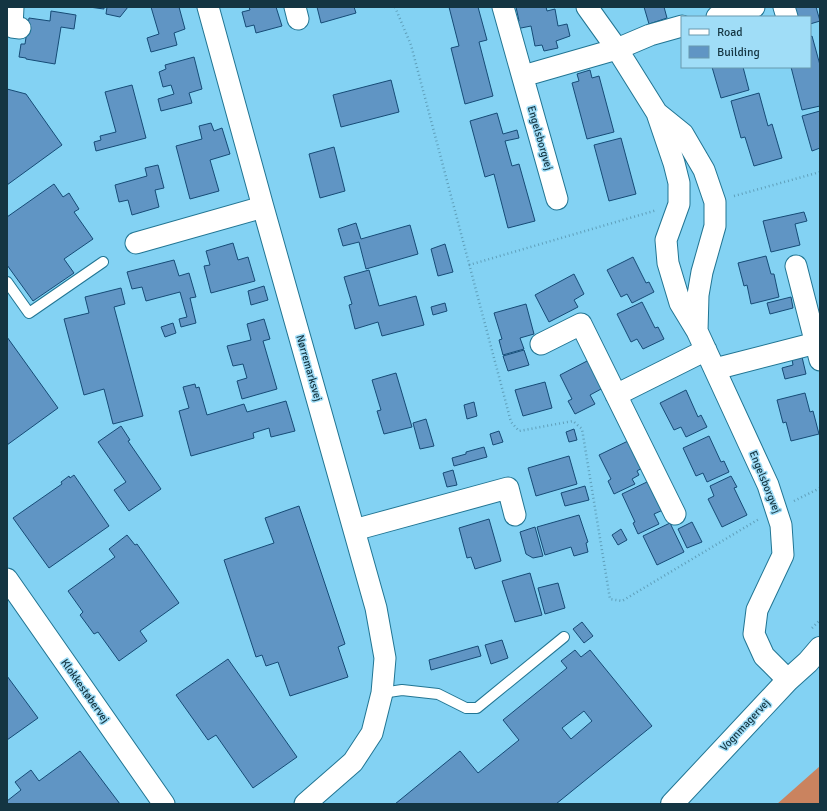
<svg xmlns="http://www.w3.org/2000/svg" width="827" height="811" font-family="Signika,sans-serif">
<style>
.green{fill:#ca835f}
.building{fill:#6095c4;stroke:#164b76;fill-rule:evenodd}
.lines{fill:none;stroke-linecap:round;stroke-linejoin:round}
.service-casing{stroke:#217593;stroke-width:12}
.minor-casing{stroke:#217593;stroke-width:23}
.tertiary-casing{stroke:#217593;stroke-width:24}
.path{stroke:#5f9fba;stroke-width:2.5;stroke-dasharray:1 3;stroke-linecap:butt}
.service{stroke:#fff;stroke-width:10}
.minor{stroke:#fff;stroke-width:21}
.tertiary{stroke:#fff;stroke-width:22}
.labels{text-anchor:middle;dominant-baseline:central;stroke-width:3;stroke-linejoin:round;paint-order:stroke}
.street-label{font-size:11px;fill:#143542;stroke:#a0ddf7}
</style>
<rect width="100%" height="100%" fill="#83d2f3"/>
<path class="green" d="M820,766v38h-43z"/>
<path class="building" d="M89,7h15v2z
M107,7h21l-8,10 -14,-3z
M151,7h28l6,22 -11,4 3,12 -26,7 -4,-14 12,-4z
M249,7h27l6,19 -26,7 -2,-8 -8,2 -4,-15 8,-2z
M317,7h37l2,6 -35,10z
M449,7h29l9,33 -8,2 14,54 -28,8 -14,-56 8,-2z
M516,7h30l1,4 8,-2 3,17 9,-2 3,12 -14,5 2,7 -14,3 -2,-6 -7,1 -4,-20 -15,3 -2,-7 5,-1z
M644,7h20l3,11 -18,6z
M795,7h21l4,14 -10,3v-7h-13z
M51,11l25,4 -2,14 -13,-2 -6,37 -29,-5v-1l-7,-1 2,-13h4l4,-26 21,3z
M812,36l8,29v41l-18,4 -11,-43h19v-30z
M194,57l8,32 -13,4 3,10 -31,8 -3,-12 16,-5 -3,-9 -8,2 -4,-15 7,-3 -1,-4z
M712,67h31l6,23 -28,8z
M590,70l2,8 7,-2 15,56 -27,7 -15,-56 7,-2 -2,-7z
M391,80l8,32 -58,15 -8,-32z
M132,85l14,53 -50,13 -2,-9 7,-2 -1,-4 16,-4 -11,-40z
M7,89l19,5 36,51 -55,40z
M759,93l9,33 4,-2 10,34 -28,8 -9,-29 -4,1 -10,-37z
M820,111v37l-8,3 -10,-35z
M497,113l6,21 14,-4 2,8 -14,3 7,25 7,-2 16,57 -27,7 -14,-54 -9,3 -15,-56z
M211,123l3,8 8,-3 8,26 -20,6 9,31 -29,8 -14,-53 26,-7 -3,-13z
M621,138l15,56 -27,7 -15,-56z
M334,147l11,44 -25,7 -11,-44z
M158,165l6,23 -9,2 4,17 -27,8 -4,-15 -9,2 -4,-17 32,-9 -2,-8z
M54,184l9,13 6,-4 10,16 -5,3 19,27 -29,20 10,14 -41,28 -26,-36v-48z
M804,212l3,9 -12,3 5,21 -29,7 -8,-31z
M356,223l5,16 49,-14 8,29 -52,15 -7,-27 -16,4 -5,-17z
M233,243l5,17 10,-3 7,24 -44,12 -7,-27 6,-1 -4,-14z
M445,244l8,28 -15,4 -7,-27z
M766,256l5,18h3l5,23 -28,7 -4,-19 -3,1 -6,-23z
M633,257l13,26 3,-1 5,10 -22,11 -5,-9 -6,3 -14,-27z
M174,260l5,16 10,-3 7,24 -6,1 6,25 -15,4 -2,-8 8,-2 -7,-25 -34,9 -4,-14 -10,2 -5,-17z
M369,270l10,36 37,-10 8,29 -42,11 -4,-14 -23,7 -6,-24 3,-1 -8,-27z
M574,274l10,20 -10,6 4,7 -29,15 -14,-27z
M264,286l4,14 -17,5 -3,-14z
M121,288l4,16 -11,3 29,109 -30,8 -9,-35 -20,6 -20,-76 25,-6 -4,-16z
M791,297l2,11 -23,6 -3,-11z
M642,302l13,26 3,-1 6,12 -21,10 -6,-10 -6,3 -14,-28z
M445,303l2,8 -14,4 -2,-8z
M526,304l8,30 -14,4 4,11 -21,6 -4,-15 3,-1 -8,-26z
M264,319l6,20 -7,2 14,48 -35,10 -5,-18 10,-3 -4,-14 -10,2 -6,-20 24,-6 -4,-16z
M173,323l3,10 -11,4 -4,-10z
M7,337l51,71 -51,37z
M524,350l5,15 -21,6 -5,-15z
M802,357l4,17 -21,5 -3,-11 11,-3 -1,-6z
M589,360l14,28 -13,7 5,9 -20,10 -7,-13 4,-2 -12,-24z
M396,373l16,54 -28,7 -7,-23 4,-1 -9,-30z
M545,382l7,26 -29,8 -8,-26z
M195,384l1,4 3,-1 8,28 37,-11 3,8 39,-11 9,30 -24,6 -2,-9 -16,5 1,5 -63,18 -12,-45 10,-3 -6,-21z
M686,390l12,27 3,-2 6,12 -21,10 -5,-10 -7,3 -14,-27z
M805,393l5,19 3,-1 6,23 -28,7 -5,-19 -3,1 -6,-23z
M474,402l3,14 -10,3 -3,-14z
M426,419l8,27 -14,3 -7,-26z
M121,426l9,14 -2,1 33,48 -32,22 -15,-21 12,-8 -28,-40z
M574,429l3,11 -8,2 -3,-10z
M499,431l4,11 -10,3 -3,-11z
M709,436l12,26 3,-1 5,11 -22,10 -4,-9 -7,3 -13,-28z
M628,441l14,27 -5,3 2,4 -7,4 3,5 -21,10 -6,-13 3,-2 -12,-24z
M484,447l3,10 -33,9 -2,-8 14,-4v-2z
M569,456l8,28 -41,12 -8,-28z
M453,470l4,15 -10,2 -4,-14z
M74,475l35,51 -60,42 -36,-50 49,-34 -1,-2 8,-6 1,2z
M731,476l6,11 -3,1 13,27 -25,12 -14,-28 6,-3 -4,-10z
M649,481l14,29 -9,4 5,10 -21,10 -5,-11 2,-1 -13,-28z
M585,486l4,14 -24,6 -4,-13z
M299,506l46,138 -7,3 10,30 -58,19 -12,-34 -12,4 -4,-11 -6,2 -32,-97 50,-17 -9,-25z
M579,515l9,27 -2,1 2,9 -14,4 -3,-9 -26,8 -8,-28z
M489,519l12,42 -26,8 -4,-12 -4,1 -8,-30z
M692,522l10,20 -15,6 -9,-19z
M670,523l14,29 -27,13 -14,-29z
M535,527l8,29 -10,2 -7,-4 -6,-22z
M621,529l6,11 -9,5 -6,-10z
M127,535l8,10 2,-1 42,59 -39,28 7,10 -28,20 -21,-29 -4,2 -14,-19 3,-3 -15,-21 47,-34 -6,-8z
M530,573l12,42 -27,7 -13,-41z
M558,583l7,25 -20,6 -7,-26z
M582,622l11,14 -9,7 -11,-14z
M502,640l6,18 -17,6 -6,-19z
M478,646l3,10 -50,14 -2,-10z
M575,650l6,7 9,-7 62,76 -96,78h-161l65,-53 18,22 41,-33 -16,-20 64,-52 -6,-7zM584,711l8,10 -21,18 -9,-11z
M228,659l69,98 -44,31 -37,-53 -8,5 -32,-45z
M7,676l31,42 -31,22z
M80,751l40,53h-113v-3l14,-11 -6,-8 16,-12 8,11z"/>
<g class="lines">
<g class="service-casing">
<path id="service" d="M7,282l22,31 74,-51
M382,693l20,-3 36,4 28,14h11l87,-71"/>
</g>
<g class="minor-casing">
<path id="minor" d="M13,7l-1,20 8,1
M208,7l55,200 113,401 9,50 -3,35 -10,40 -19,29 -48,42
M295,7l3,12
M503,7l54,192
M587,7l30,42 40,64 17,50 5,20v21l-13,36 2,23 12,40 17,28 71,154 13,40 2,30 -26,55 -3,24 10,22 24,24
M784,7l3,10
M717,17l37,-10
M523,76l94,-27 33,-14 32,-9
M657,113l26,21 21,36 11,32v24l-13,46 -4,23 -1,36
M136,243l127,-36
M796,266l24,94
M541,344l40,-20 94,190
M715,369l101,-26
M616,395l90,-45
M354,530l154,-42 7,27
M7,579l157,225"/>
</g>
<g class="tertiary-casing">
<path id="tertiary" d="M672,804l116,-124 20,-18 12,-14"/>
</g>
<path class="path" d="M395,7l16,38 100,377 8,9 54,-10 9,8 28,170 12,2 137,-82
M819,7l1,3
M734,196l86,-24
M469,265l188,-55
M794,501l26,-13
M812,628l8,-8"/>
<use href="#service" class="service"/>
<use href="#minor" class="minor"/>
<use href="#tertiary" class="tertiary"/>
</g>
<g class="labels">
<g class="street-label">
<text transform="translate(540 138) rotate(74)">Engelsborgvej</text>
<text transform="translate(309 368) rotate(74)">Nørremarksvej</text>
<text transform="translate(765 482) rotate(68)">Engelsborgvej</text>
<text transform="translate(85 691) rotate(55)">Klokkestøbervej</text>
<text transform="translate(745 725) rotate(-47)">Vognmagervej</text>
</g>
</g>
<rect width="827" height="811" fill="none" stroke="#143542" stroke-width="16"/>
<rect x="681" y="16" width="130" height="52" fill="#a0ddf7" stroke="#689aaf"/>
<rect x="689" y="29" width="20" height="6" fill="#ffffff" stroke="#689aaf"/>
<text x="717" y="36" font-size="12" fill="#143542">Road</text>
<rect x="689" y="46" width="20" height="12" fill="#6095c4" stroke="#689aaf"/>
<text x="717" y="56" font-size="12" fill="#143542">Building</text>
</svg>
